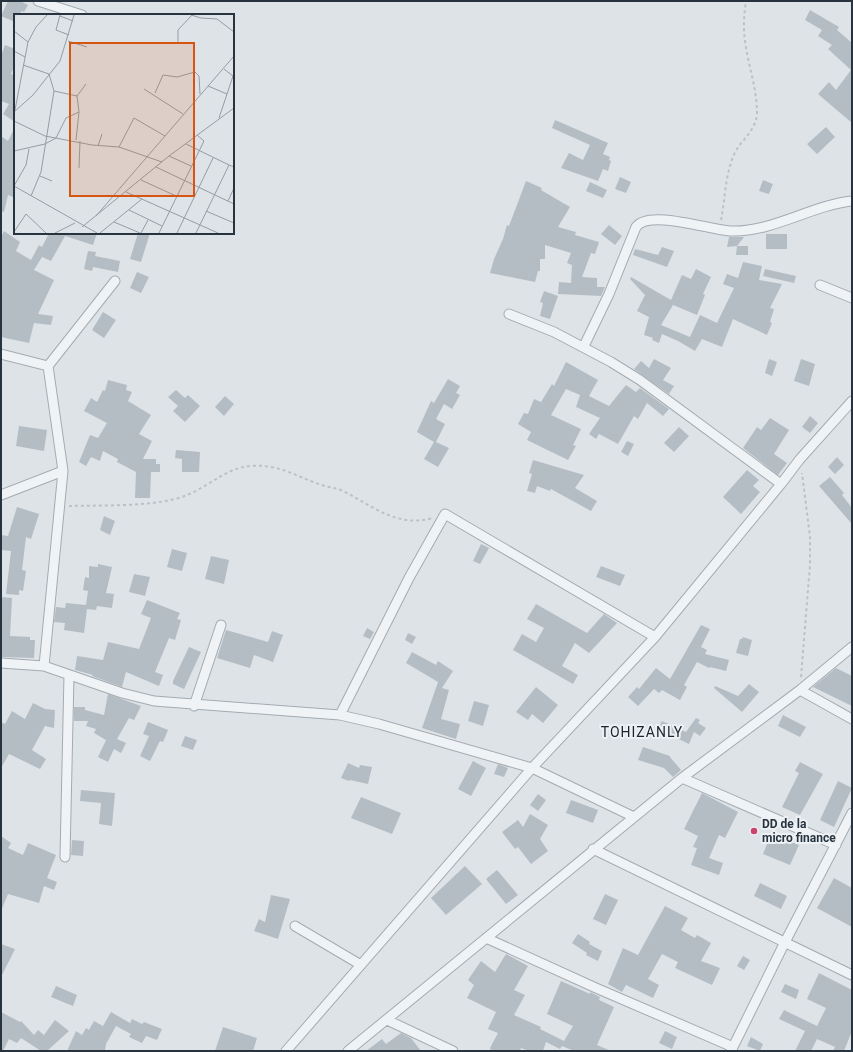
<svg xmlns="http://www.w3.org/2000/svg" width="853" height="1052" font-family="Roboto,sans-serif">
<style>
.building{fill:#b5bdc4}
.lines{fill:none;stroke-linecap:round;stroke-linejoin:round}
.minor-casing{stroke:#a3abb1;stroke-width:11}
.path{stroke:#bcc1c6;stroke-width:2;stroke-dasharray:3 3;stroke-linecap:butt}
.minor{stroke:#f0f3f6;stroke-width:9}
.poi-dot{fill:#cb446b;stroke:#edf1f5;stroke-width:1.5}
.labels{text-anchor:middle;dominant-baseline:central;stroke-width:4;stroke-linejoin:round;paint-order:stroke}
.poi-label{font-size:12px;font-weight:bold;fill:#27333e;stroke:#edf1f5;text-anchor:start}
.quarter-label{font-size:14px;letter-spacing:1px;fill:#1a232e;stroke:#edf1f5}
.inset-road{fill:none;stroke:#959da3;stroke-width:1}
.view{fill:#d55511;fill-opacity:0.15;stroke:#d55511;stroke-width:2}
.inset-edge{fill:none;stroke:#27333e;stroke-width:2}
</style>
<rect width="100%" height="100%" fill="#dee3e7"/>
<path class="building" d="M8,1h12l8,4 -4,7 -2,-1 -3,4h-4v7l-14,-6z
M810,10l29,17 -2,3 15,13v80l-34,-29 11,-12 7,8 15,-20 -23,-21 4,-4 -14,-9 4,-6 -17,-10z
M5,45l10,4v15l-4,10 4,1v47l-12,-8 6,-10 -8,-3v-45z
M555,120l53,23 -5,11 7,3 -1,3 2,1 -3,10 -5,-2 -5,12 -37,-13 8,-15 14,7 7,-15 -38,-17z
M15,127v71l-7,-3 -4,17 -3,-1v-75l7,5z
M826,127l9,10 -18,17 -10,-10z
M620,177l11,5 -5,11 -11,-4z
M763,180l10,4 -4,10 -10,-3z
M526,181l16,7 -1,2 29,17 -12,20 18,5 -1,3 24,7 -4,12 -4,-1 -9,24 15,1v9h8l-4,9 -43,-2 1,-12 12,1 1,-18 -5,-2 4,-10 -26,-8v14h-5v12h-2l-3,11 -45,-9 4,-14 9,-20 4,-14 2,1z
M590,182l17,8 -4,8 -17,-7z
M609,225l13,11 -7,9 -14,-11z
M4,231l16,11 -4,9 15,9 8,-15 3,2 7,-14h48l-4,12 -28,-9 -14,25 -9,-4 -8,13 20,10 -16,34 15,2 -2,9 -17,-2 -5,20 -28,-6v-100z
M138,233h12l-9,29 -11,-3z
M766,234h21v15h-21z
M729,237h15l-7,9h11v9h-12l1,-9 -10,1z
M662,247l12,4 -7,16 -34,-12 2,-6 23,6z
M88,251l8,1 -1,4 25,5 -2,11 -25,-5 -1,4 -8,-2z
M743,262l19,4 -3,14 23,4 -12,24 4,1 -4,13 2,1 -5,12 -34,-16 -11,28 -20,-8 -7,12 -17,-10 -16,-7 -3,9 -7,-3 1,-2 -9,-3 5,-18 -12,-6 8,-16 -15,-16 1,-2 40,23 11,-25 9,4 5,-10 15,8 -8,17 2,1 -8,20 -24,-10 -12,20 29,12 10,-22 17,8 17,-35 -11,-4 4,-10 11,4z
M765,269l31,7 -2,7 -31,-7z
M137,272l12,5 -8,16 -11,-5z
M544,291l14,5 -8,23 -10,-3 3,-13 -3,-1z
M103,312l13,8 -12,18 -12,-8z
M654,359l17,9 -8,12 11,6 -5,8 -35,-25 7,-8 8,7z
M769,359l8,3 -5,14 -7,-3z
M801,359l14,5 -6,22 -15,-5z
M566,362l32,18 -9,16 20,10 17,-21 10,7 4,-4 29,21 -6,7 -16,-13 -9,16 -4,-3 -16,28 -19,-10 -3,5 -7,-5 11,-16 -24,-11 4,-12 -14,-6 -15,26 30,14 -8,16 3,1 -8,14 -41,-20 4,-8 -13,-8 6,-11 4,1 6,-15 7,3 11,-18 2,2z
M448,379l12,7 -4,7 4,2 -8,14 -8,-5 -8,15 9,5 -9,18 13,6 -11,19 -14,-8 10,-17 -17,-10 14,-31 3,2z
M108,380l19,5 -1,5 6,2 -4,9 23,14 -12,19 13,7 -9,18h13v5h4v8h-9l-1,26h-15l1,-26 -19,-10 1,-3 -15,-8 -3,10 -9,-4 -5,9 -7,-4 11,-27 8,3 9,-15 -23,-12 7,-13 6,4 6,-12 2,1z
M176,390l9,8 3,-3 12,11 -15,16 -12,-11 5,-5 -10,-9z
M225,396l9,8 -10,12 -9,-9z
M810,416l8,7 -8,10 -8,-6z
M770,418l19,12 -15,24 13,9 -9,12 -35,-27 14,-21 4,3z
M19,426l28,4 -3,21 -28,-5z
M679,427l10,9 -15,16 -10,-9z
M627,441l7,3 -6,12 -7,-4z
M176,450l24,2 -1,20h-17v-13l-7,-1z
M837,457l7,8 -9,9 -7,-7z
M533,460l51,15 -9,13 22,13 -6,10 -40,-22 -1,2 -13,-5 -2,7 -8,-2 5,-17 -3,-1z
M747,470l12,10 -6,6 7,6 -19,22 -18,-17z
M830,477l14,16 -2,2 10,13v16l-33,-38z
M17,507l22,7 -8,25 -5,-2 -4,33 4,1 -3,20 -4,-1v5l-13,-1 5,-43 -10,-1v-15l7,1z
M104,516l11,5 -5,14 -10,-5z
M481,544l8,4 -9,16 -7,-3z
M172,549l15,4 -5,18 -15,-4z
M211,556l18,4 -5,24 -19,-5z
M98,564l14,3 -6,26 8,1 -2,14 -15,-2 -1,4 -9,-1 -3,24 -20,-3 1,-7 -11,-1 2,-15 9,1 1,-5 20,2 2,-14 -5,-1 2,-13 4,1v-12l9,1z
M601,566l24,9 -5,11 -24,-9z
M134,574l16,3 -5,19 -16,-4z
M1,597l11,1 -2,38 20,1v3h5l-1,18 -33,-1z
M147,600l33,13 -3,6 4,1 -6,20 -6,-2 -14,34 8,3 -4,11 -33,-14 -4,15 -30,-11 1,-1 -18,-5 2,-14 26,4 5,-18 31,7 12,-31 -10,-4z
M536,604l51,29 17,-19 13,9 -28,30 -14,-10 -13,23 16,9 -5,9 -60,-34 9,-16 14,8 8,-14 -17,-9z
M701,625l9,4 -9,18 6,3 -2,4 24,6 -3,11 -16,-4 -1,1 -12,-6 -13,23 3,2 -7,13 -18,-10 -3,3 -5,-4 -16,17 -10,-9 9,-10 2,2 17,-21 14,11z
M367,628l7,4 -4,7 -7,-3z
M226,630l42,12 4,-11 11,4 -10,27 -19,-7 -4,13 -33,-10z
M408,633l8,4 -4,7 -7,-4z
M743,637l9,3 -4,16 -12,-3 4,-14h2z
M189,647l12,5 -17,37 -11,-5v-3z
M412,652l24,13 2,-4 15,10 -11,17 7,2 -8,29 19,5 -4,15 -34,-11 16,-46 -32,-19z
M836,668l16,8v30l-39,-19z
M749,684l10,8 -17,20 -28,-24 1,-2 23,10z
M536,687l22,18 -15,18 -11,-9 -4,6 -12,-8z
M108,694l33,12 -7,14 -5,-2 -12,21 9,4 -5,10 -7,-4 -6,13 -10,-5 8,-17 -12,-7 2,-4 -10,-3 2,-5h-14v-14h11v3l19,5z
M474,701l15,4 -6,21 -15,-5z
M33,703l12,6 10,1 -1,18 -9,-2 -13,24 14,9 -6,10 -31,-15 -8,14v-46l4,2 7,-13 13,8z
M783,715l23,12 -6,10 -22,-11z
M696,718l4,2 -2,3 8,5 -6,8 -6,-4 -5,12 -31,-15 4,-8 24,11z
M148,722l20,8 -5,12 -3,-1 -10,20 -10,-5 9,-20 -6,-2z
M185,736l12,4 -4,10 -12,-4z
M643,747l27,9v1l11,13 -8,7 -9,-9 -26,-8z
M473,761l13,7 -15,28 -13,-7z
M800,762l23,12 -23,41 -18,-8 17,-34 -4,-2z
M348,763l11,5 1,-3 12,2 -4,17 -18,-4 -1,1 -8,-3z
M498,764l10,4 -4,9 -10,-3z
M838,781l14,7 -18,39 -14,-7z
M81,790l34,3 -3,33 -13,-2 2,-21 -21,-2z
M702,793l36,19 -13,26 -6,-3 -10,23 14,5 -4,12 -28,-10 6,-17 -4,-1 5,-11 -14,-7z
M538,794l8,6 -8,11 -8,-6z
M361,797l40,16 -9,21 -41,-16z
M571,800l27,10 -5,13 -27,-10z
M530,814l18,11 -8,14 8,12 -17,13 -13,-17 -3,2 -13,-17 16,-12 5,7z
M771,834l28,11 -9,20 -27,-11z
M1,836l10,7 -3,5 15,7 5,-12 28,12 -9,23 10,4 -3,8 -10,-4 -5,17 -31,-9 -7,17z
M72,840l12,1 -1,15 -12,-1z
M465,866l17,18 -36,31 -15,-17z
M497,870l21,25 -12,9 -20,-25z
M834,878l18,10v39l-35,-19z
M760,883l27,13 -6,13 -27,-13z
M605,894l13,6 -12,25 -13,-6z
M271,895l19,4 -12,40 -24,-8 5,-12 6,3z
M665,906l23,12 -7,12 14,8 2,-3 14,8 -10,18 19,7 -8,17 -37,-17 3,-6 -16,-8 -14,25 11,6 -6,13 -27,-13 -4,7 -14,-8 15,-36 15,7z
M578,934l12,8 -1,2 13,7 -4,10 -12,-6 1,-2 -15,-10z
M1,944l14,5 -14,28z
M506,954l22,12 -14,24 11,5 -11,20 27,12 -1,2 24,12 9,-15 -26,-12 14,-33 29,13v-2l10,5 -1,3 15,7 -17,38 14,6h-37l-12,-5 -2,3 -14,-7 -3,9h-14l-8,-3 -1,3h-29l-1,-3 8,-15 -10,-4 8,-17 -29,-14 7,-13 -6,-5 13,-19 14,11z
M743,956l7,4 -6,10 -7,-4z
M819,973l33,17v41l-8,20h-11l2,-4 -18,-8 -6,12h-16l10,-20 -26,-12 5,-9 33,16 9,-18 -19,-9z
M785,984l14,6 -3,9 -15,-7z
M56,986l21,9 -4,11 -22,-9z
M1,1012l19,10 1,-1 13,14 4,-5 6,5 11,-15 14,11 -22,20h-6l-20,-13 -4,5 -8,-4 -6,12h-2z
M111,1012l19,11 2,-4 10,5 2,-2 18,7 -5,11 -11,-4 -4,7 -13,-6 2,-3 -15,-8 -10,18 -1,7h-38l9,-20 6,4 4,-7 3,2 5,-9 9,5z
M223,1027l34,11 -4,13h-38z
M665,1031l12,6 -5,12 -13,-6z
M401,1033l10,5 10,13h-55l16,-12 4,5z
M751,1037l12,7 -3,7 -13,-5z"/>
<g class="lines">
<g class="minor-casing">
<path id="minor" d="M38,1l44,14
M820,285l32,13
M509,314l45,18 57,30 29,18 141,104
M584,346l25,-52 27,-67c13,-18 74,3 94,4 41,2 82,-26 122,-30
M1,354l47,12
M1,495l62,-24
M1,663l43,3 78,27 32,8 186,14 39,9 153,44 102,49
M44,666l19,-195 -15,-105 67,-85
M800,690l52,29
M194,706l27,-81
M340,715l69,-137 36,-64 210,123
M682,778l154,67
M593,849l259,126
M65,857l4,-182
M295,926l66,39
M486,938l110,50 137,59
M387,1020l66,31
M286,1051l246,-283 123,-131 126,-153 19,-25 52,-58
M348,1051l334,-273 118,-88 52,-43
M731,1051l54,-109 67,-129"/>
</g>
<path class="path" d="M721,220c4,-20 4,-43 12,-63 6,-17 23,-24 24,-44 0,-25 -9,-48 -12,-72 -2,-14 -1,-27 1,-40
M69,506c35,-1 73,1 106,-7 39,-10 51,-40 96,-32 18,3 34,13 51,18 8,3 16,3 23,7 29,15 53,36 88,26
M801,677l9,-112v-28l-8,-64"/>
<use href="#minor" class="minor"/>
</g>
<circle class="poi-dot" cx="754" cy="831" r="4"/>
<g class="labels">
<g class="poi-label">
<text x="762" y="824">DD de la<tspan x="762" dy="14">micro finance</tspan></text>
</g>
<g class="quarter-label">
<text x="642" y="732">TOHIZANLY</text>
</g>
</g>
<g transform="translate(14 14)">
<rect width="220" height="220" fill="#dee3e7"/>
<path class="inset-road" d="M46,1l-4,15 13,5M177,1l10,3 16,1 17,13M46,2l13,5M0,17l14,11M54,27l19,6M164,29v-13l14,-15M0,37l11,6M9,51l26,9 5,17 -13,81 -10,24M194,72l19,8M130,75l39,25M40,77l23,5M141,79l8,-18 14,2 18,-5 4,4 1,18M1,96l13,-68 8,-15 11,-12M0,98l19,-17 27,-34 14,-46M205,104l14,-42 -9,-7M0,107l31,15 47,9 27,2 43,15M62,126l3,-28 -2,-16 9,-12M172,130l43,21M84,132l4,-12M105,133l15,-29 31,18M15,135l-3,16 -12,21 83,47M0,137l31,-7 11,-6 10,-20 13,-6M155,142l22,10M142,153l78,37M65,154l1,-27M26,162l12,5M127,166l35,16M112,178l92,41M214,187l6,-13M115,196l33,16M192,197l28,12M82,202l138,-160M100,208l26,11M68,213l87,-71 65,-48M0,218l12,-18 20,19M41,219l20,-10M86,219l42,-34M127,219l7,-13M145,219l45,-92 -7,-6M163,219l36,-75M182,219l33,-68 5,2"/>
<path class="view" d="M56,29h124v153h-124z"/>
<rect width="220" height="220" class="inset-edge"/>
</g>
<rect width="853" height="1052" fill="none" stroke="#27333e" stroke-width="4"/>
</svg>
